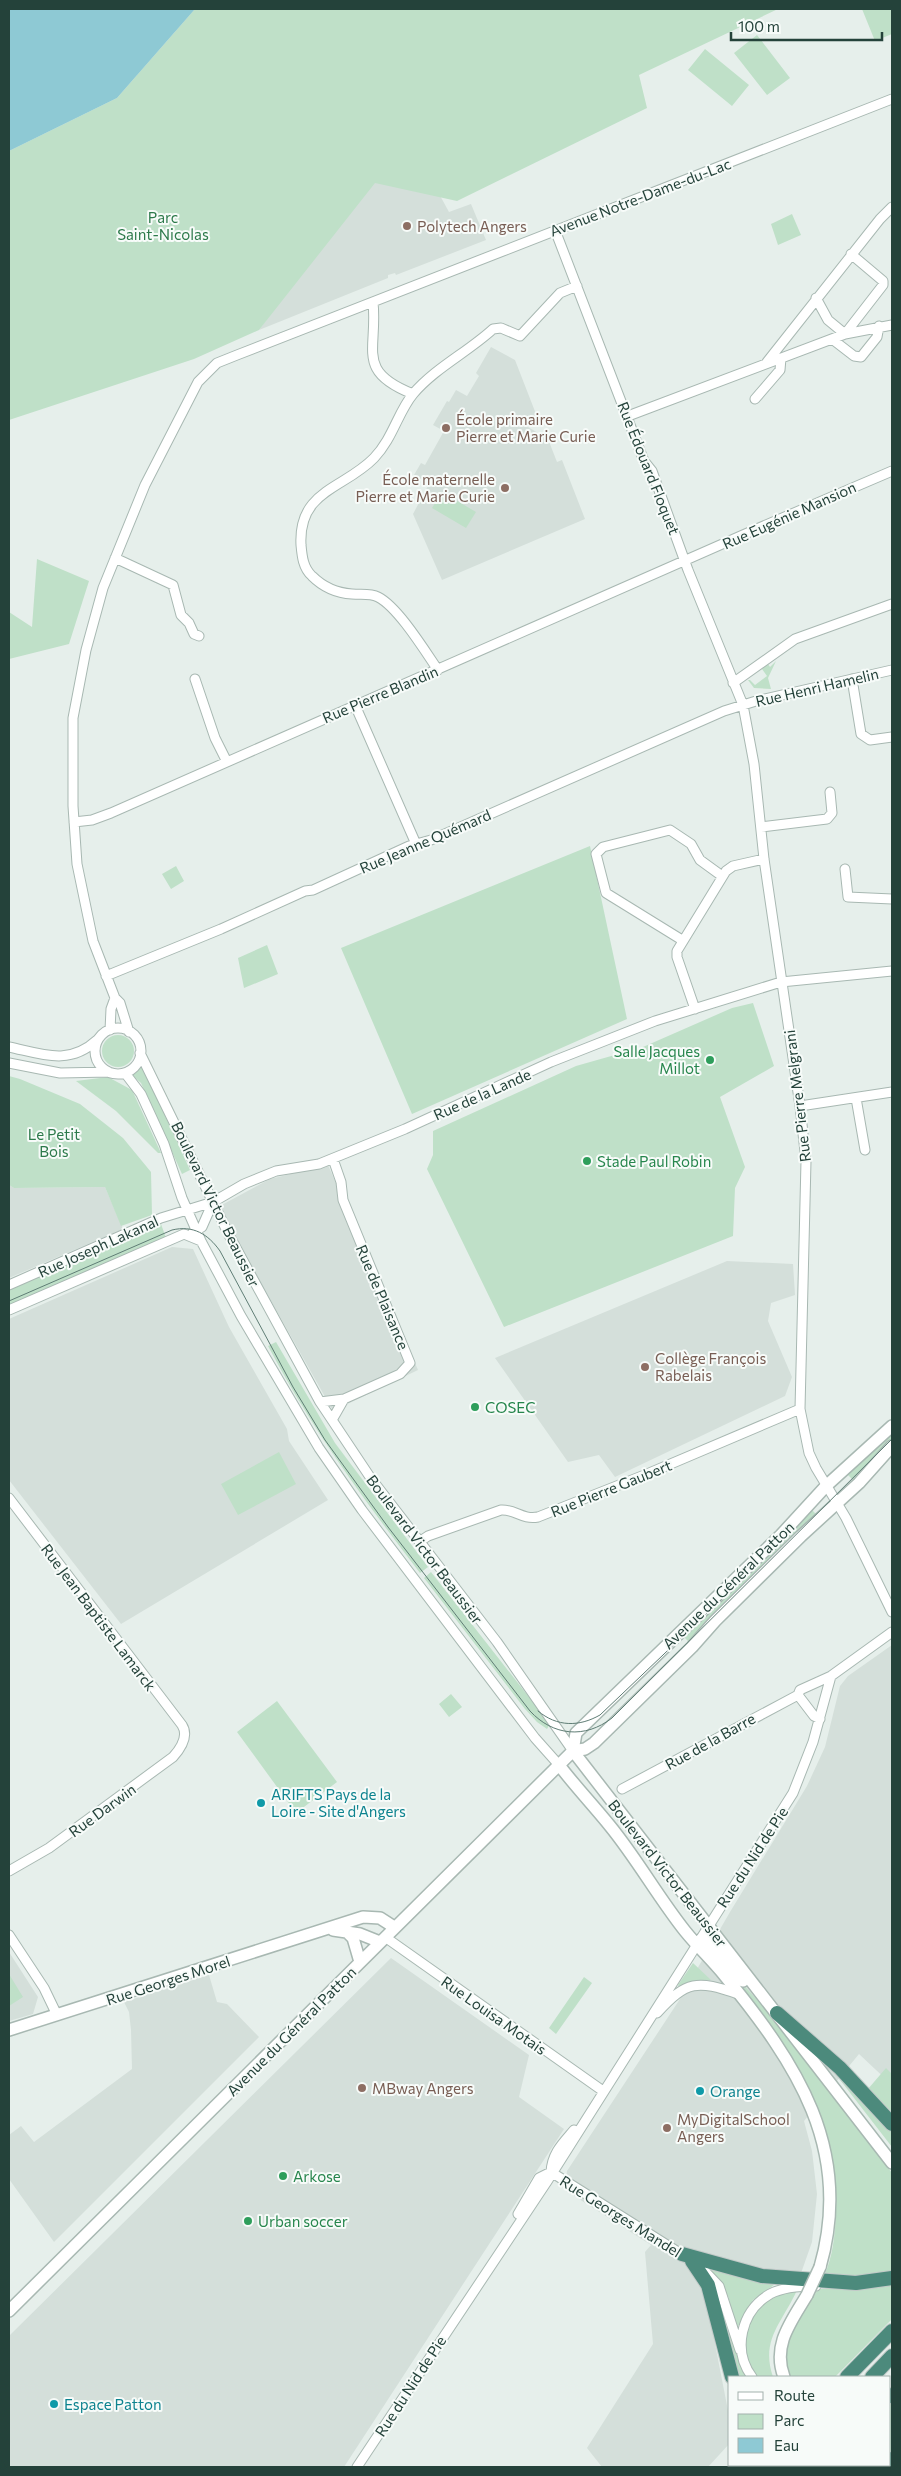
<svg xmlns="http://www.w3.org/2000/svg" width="901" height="2476" font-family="Commissioner,sans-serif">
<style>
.built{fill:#d4dfda}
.green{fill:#bfe0c8}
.water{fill:#8ec9d4}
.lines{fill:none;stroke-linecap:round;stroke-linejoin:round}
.minor-casing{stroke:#a8b8b2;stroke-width:11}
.tertiary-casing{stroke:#a8b8b2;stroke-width:14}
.trunk-casing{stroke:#c2cac8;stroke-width:16}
.minor{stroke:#fff;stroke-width:9}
.tertiary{stroke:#fff;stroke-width:11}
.trunk{stroke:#4c8a7c;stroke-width:14}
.tram{stroke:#5f7d75;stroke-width:1}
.tertiary-bridge-casing{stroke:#a8b8b2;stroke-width:14;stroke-linecap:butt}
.tertiary-bridge{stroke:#fff;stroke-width:11}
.education-dot{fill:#8d6e63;stroke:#f7fbf9;stroke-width:2}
.leisure-dot{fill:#2e9e5b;stroke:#f7fbf9;stroke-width:2}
.culture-dot{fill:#0f9aa8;stroke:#f7fbf9;stroke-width:2}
.labels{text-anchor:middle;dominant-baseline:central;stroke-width:4;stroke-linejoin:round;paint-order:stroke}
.street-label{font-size:15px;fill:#24423a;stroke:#f7fbf9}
.park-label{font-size:15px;fill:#2d7a4b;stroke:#f7fbf9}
.education-label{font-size:15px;fill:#785e54;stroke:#f7fbf9;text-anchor:start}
.leisure-label{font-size:15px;fill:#27864d;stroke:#f7fbf9;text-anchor:start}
.culture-label{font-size:15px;fill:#0d838f;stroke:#f7fbf9;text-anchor:start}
</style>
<rect width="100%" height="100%" fill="#e6efeb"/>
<path class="built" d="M414,148l35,64 22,-8 15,36 -90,35 -1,-2 -7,2v3l-129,52 122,-168z
M491,347l24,13 21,54 -8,13 20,12 9,23 5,-2 23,59 -143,61 -29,-66 16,-30 -15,-9 7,-12 4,2 19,-34 -11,-6 14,-24 2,1 7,-12 11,6 12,-20 -3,-3z
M328,1165l90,205 -85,41 -115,-204 52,-28z
M9,1185l5,3 91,-1 18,42 -114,49z
M172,1247l21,2 36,78 58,102 2,12 39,59 -207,124 -112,-144v-161z
M727,1261l66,3 2,31 -24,8 -3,18 24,56 -7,19 -170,81 -16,-22 -31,7 -73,-104z
M892,1645v440l-33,-31 -55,67 8,30 5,43 -5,48 -12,34 -50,-6 -53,-19 33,170v22l-22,24h-106l-15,-19 66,-104 -8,-92 6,-7 -86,-55 2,-19 111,-169 52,-90 77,-126 18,-39 15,-61 8,-10z
M9,1952l29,45 -5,17 -24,7z
M391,1958l138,97 -10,42 45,32 -220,338h-335v-131z
M209,1975l8,27 10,2 32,33 -205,205 -45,-63v-44l12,-9 13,16 98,-73 -1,-39 -2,-18 -5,-10z"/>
<path class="green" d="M195,9h583l-139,66 8,33 -190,93 -82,-18 -116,147 -65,29 -185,61v-269l108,-53z
M862,9h30v25l-17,7z
M757,35l33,43 -23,17 -33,-42z
M705,49l44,36 -17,21 -44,-36z
M792,214l9,21 -23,10 -7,-21z
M442,492l34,20 -10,16 -34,-20z
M37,559l52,22 -20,63 -60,15v-47l23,15z
M776,661l-8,17 3,11 -17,-1 -6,-8h2l5,5 12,-9 -5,-7 6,-5 2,3z
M590,846l37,173 -215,95 -71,-166z
M176,866l8,15 -13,8 -9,-15z
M267,945l11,29 -34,14 -6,-30z
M753,1003l21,63 -54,31 25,70 -10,21 -2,48 -229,91 -77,-158 6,-14v-24l143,-65 67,-19 89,-39z
M102 1051a16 16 0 1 1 32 0a16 16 0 1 1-32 0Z
M142,1065l48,105 -8,4 -41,-91 -9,-8z
M9,1076l11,3 60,25 43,34 28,34 1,43 -31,11 -16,-39 -91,1 -5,-3z
M108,1077l24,13 29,63h-3l-42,-42 -40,-30z
M161,1224l5,14 -157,68v-16z
M276,1342l59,101 93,124 -8,6c-56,-73 -109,-145 -152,-227z
M892,1429v13l-39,38 -6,-6z
M279,1452l17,32 -58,31 -17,-31z
M811,1509l7,7 -127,128 -10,-10z
M431,1572l119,152 -3,5 -10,-7 -12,-13 -101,-131z
M451,1694l11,13 -13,10 -10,-13z
M277,1701l60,81 -41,31 -59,-81z
M693,1963l18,17 -14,1 -18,6 -1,-2z
M9,1974l14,23 -14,9z
M584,1977l8,6 -36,51 -7,-6z
M738,1979l31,34 -1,1 15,19 3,-1 106,141v102l-68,1c9,-19 11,-42 12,-63 3,-99 -45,-158 -100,-233z
M886,2068l6,6v38l-24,-23z
M837,2071l55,60v16l-55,-71z
M715,2267l63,15 -25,18 -16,28 -9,-32 -16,-25z
M892,2284v35l-57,58h-44c-17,-33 12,-60 27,-88l49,-1z
M714,2285l14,33 10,41 8,18h-10z
M797,2290c-14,32 -37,49 -24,87h-16c-22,-24 -12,-63 14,-79 7,-5 18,-6 26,-8z
M892,2399v56h-2v-55z"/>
<path class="water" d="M9,9h186l-78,89 -108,53z"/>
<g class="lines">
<g class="minor-casing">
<path id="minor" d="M555,230l89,231 8,10 36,99 55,135 11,59 10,95 36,247 6,55 -6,248 9,44 7,15 30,50 46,94
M816,298l12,22 17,14 38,-49v-4l-32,-27
M373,302c5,48 -18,69 40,92
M832,339l22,17 7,1 16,-20 2,-11
M767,362l113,-143 12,-12
M755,399l25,-29 1,-12
M628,416l217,-82 47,-9
M115,558l58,27 8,30 8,8 5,11 5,2
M438,670c-13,-19 -40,-63 -60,-73 -8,-4 -17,-2 -26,-3 -16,-1 -28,-6 -40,-18 -9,-8 -10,-20 -11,-31 -3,-55 43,-56 73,-87 19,-20 24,-46 39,-64 22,-26 55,-42 80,-65l8,-1 19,8 40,-43 17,-7
M195,679l20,59 11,22
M852,679l9,55 9,6 22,-3
M733,683l62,-44 97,-35
M355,705l61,139
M74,822l18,-2 19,-7 634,-279 147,-63
M761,827l66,-8 5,-6 -2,-21
M845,869l3,28 44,2
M682,940l-76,-47 -10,-39 7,-7 67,-17 21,14 9,16 22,16
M106,976l115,-47 84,-38 8,-1 96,-44 22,-6 293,-129 32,-10 136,-31
M695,1009l-18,-52v-6l49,-80 7,-5 31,-7
M95 1051a23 23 0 1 1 46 0a23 23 0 1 1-46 0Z
M110,1030l1,-21 4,-11
M129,1032l-9,-29 -5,-5 -22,-57 -16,-77 -4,-58v-88l13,-68 17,-62 42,-103 53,-103 19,-19 20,-8 655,-256
M9,1047c33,7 60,19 88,-7
M140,1053l89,182 91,167 50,75 127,165 76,109
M9,1063l51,10 49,-1
M125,1073l16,21 23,50 18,54 19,43 40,75 78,132 43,62 173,228 24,27
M856,1098l9,52
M800,1106l92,-14
M193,1232l9,-5 11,-25
M9,1285l152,-67 52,-16 31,-18 32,-13 43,-7 86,-35 146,-67 104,-41 126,-39 111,-11
M9,1310l175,-76 17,7
M320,1402l24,-3 56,-25 10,-11 -67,-163 -2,-18 -8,-23
M332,1420l12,-21
M9,1498l173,227c7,11 -1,23 -9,32l-124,91 -40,23
M419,1542l9,-6 73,-26c14,-1 21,10 37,7l109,-43 153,-65
M798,1695l16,21 6,3
M622,1789l176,-94 2,-5 31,-14 61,-44
M9,1935l35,53 13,27
M385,1937l218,154
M657,2013c30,-33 40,-33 81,-19
M551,2172l135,85
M551,2172c1,-19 12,-29 23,-42
M518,2214l21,-36 12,-6
M699,2265l20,21 21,64
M752,2377c-20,-27 -11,-66 18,-83 13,-7 31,-8 46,-8
M357,2467l189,-284 247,-390 20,-51 18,-66"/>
</g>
<g class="tertiary-casing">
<path id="tertiary" d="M573,1751l319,412
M573,1751l3,-18 205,-198 45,-49 66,-60
M559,1765c16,21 34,40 51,61 27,33 48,71 75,105 12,15 27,29 40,45 71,87 129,173 95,291
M333,1930l27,4 20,8
M345,1930l8,8 7,24
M696,1943l6,-4 5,1 36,41
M9,2030l354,-113 17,1 14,9
M9,2311l564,-560 12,-2 9,-6 98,-96 23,-26 86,-85 58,-53 33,-37
M784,2377c-12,-32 7,-55 23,-82
M861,2465l2,2"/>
</g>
<g class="trunk-casing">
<path id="trunk" d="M777,2013l63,55 52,56
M682,2254l80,22 94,7 36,-5
M692,2261l16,24 24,92
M847,2377l45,-46
M872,2377l20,-21
M890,2396l2,-1
M890,2460l2,-1
M739,2467l1,-2
M760,2467l2,-2
M784,2467l2,-2
M806,2467l2,-2"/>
</g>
<use href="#minor" class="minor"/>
<use href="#tertiary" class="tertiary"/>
<use href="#trunk" class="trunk"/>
<path class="tram" d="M9,1301l163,-71c21,-5 36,4 48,21l73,136 32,53 63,87 142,184c23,25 55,28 82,7l280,-279
M538,1711c19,16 41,16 62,4l127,-121"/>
<g class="tertiary-bridge-casing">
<path id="tertiary-bridge" d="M807,2295l13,-28"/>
</g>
<use href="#tertiary-bridge" class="tertiary-bridge"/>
</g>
<g class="education-dot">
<circle cx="407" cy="226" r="5"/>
<circle cx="446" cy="428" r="5"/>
<circle cx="505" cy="488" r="5"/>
<circle cx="645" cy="1367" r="5"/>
<circle cx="362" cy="2088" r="5"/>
<circle cx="667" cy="2128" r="5"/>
</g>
<g class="leisure-dot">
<circle cx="710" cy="1060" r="5"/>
<circle cx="587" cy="1161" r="5"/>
<circle cx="475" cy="1407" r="5"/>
<circle cx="283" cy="2176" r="5"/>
<circle cx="248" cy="2221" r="5"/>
</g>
<g class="culture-dot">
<circle cx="261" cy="1803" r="5"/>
<circle cx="700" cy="2091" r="5"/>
<circle cx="54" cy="2404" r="5"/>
</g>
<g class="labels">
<g class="street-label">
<text transform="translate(640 197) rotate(-21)">Avenue Notre-Dame-du-Lac</text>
<text transform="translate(649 468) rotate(68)">Rue Édouard Floquet</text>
<text transform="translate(789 515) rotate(-24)">Rue Eugénie Mansion</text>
<text transform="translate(817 687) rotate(-13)">Rue Henri Hamelin</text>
<text transform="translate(380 694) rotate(-23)">Rue Pierre Blandin</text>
<text transform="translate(425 841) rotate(-23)">Rue Jeanne Quémard</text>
<text transform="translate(482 1094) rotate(-24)">Rue de la Lande</text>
<text transform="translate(797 1096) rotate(-97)">Rue Pierre Melgrani</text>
<text transform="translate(216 1204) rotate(64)">Boulevard Victor Beaussier</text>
<text transform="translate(98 1246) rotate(-24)">Rue Joseph Lakanal</text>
<text transform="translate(383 1297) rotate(67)">Rue de Plaisance</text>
<text transform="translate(611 1488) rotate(-22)">Rue Pierre Gaubert</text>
<text transform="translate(425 1549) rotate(53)">Boulevard Victor Beaussier</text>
<text transform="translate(728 1585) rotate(-44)">Avenue du Général Patton</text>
<text transform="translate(99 1617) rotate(53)">Rue Jean Baptiste Lamarck</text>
<text transform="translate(710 1741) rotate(-29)">Rue de la Barre</text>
<text transform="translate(102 1810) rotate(-36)">Rue Darwin</text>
<text transform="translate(752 1857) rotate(-57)">Rue du Nid de Pie</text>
<text transform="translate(668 1873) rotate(52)">Boulevard Victor Beaussier</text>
<text transform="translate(168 1980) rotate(-18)">Rue Georges Morel</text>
<text transform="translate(494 2015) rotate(35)">Rue Louisa Motais</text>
<text transform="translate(291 2031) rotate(-45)">Avenue du Général Patton</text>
<text transform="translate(621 2216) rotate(32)">Rue Georges Mandel</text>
<text transform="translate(410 2386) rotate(-57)">Rue du Nid de Pie</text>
</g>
<g class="park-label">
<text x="163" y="217">Parc<tspan x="163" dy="17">Saint-Nicolas</tspan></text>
<text x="54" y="1134">Le Petit<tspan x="54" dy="17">Bois</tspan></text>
</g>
<g class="education-label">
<text x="417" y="226">Polytech Angers</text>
<text x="456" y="419">École primaire<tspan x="456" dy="17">Pierre et Marie Curie</tspan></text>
<text x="495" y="479" text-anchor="end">École maternelle<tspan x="495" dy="17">Pierre et Marie Curie</tspan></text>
<text x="655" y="1358">Collège François<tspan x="655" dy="17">Rabelais</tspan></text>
<text x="372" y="2088">MBway Angers</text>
<text x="677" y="2119">MyDigitalSchool<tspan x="677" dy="17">Angers</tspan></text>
</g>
<g class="leisure-label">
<text x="700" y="1051" text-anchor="end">Salle Jacques<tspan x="700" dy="17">Millot</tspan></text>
<text x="597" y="1161">Stade Paul Robin</text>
<text x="485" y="1407">COSEC</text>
<text x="293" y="2176">Arkose</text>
<text x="258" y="2221">Urban soccer</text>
</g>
<g class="culture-label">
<text x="271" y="1794">ARIFTS Pays de la<tspan x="271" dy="17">Loire - Site d'Angers</tspan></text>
<text x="710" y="2091">Orange</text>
<text x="64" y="2404">Espace Patton</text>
</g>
</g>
<rect width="901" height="2476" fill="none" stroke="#24423a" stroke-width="20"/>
<rect x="728" y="2376" width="162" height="90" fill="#f7fbf9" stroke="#a3b1ad"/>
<rect x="738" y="2392" width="25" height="8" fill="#ffffff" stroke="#a3b1ad"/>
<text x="774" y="2401" font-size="15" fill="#24423a">Route</text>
<rect x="738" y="2414" width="25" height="15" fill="#bfe0c8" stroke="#a3b1ad"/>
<text x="774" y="2426" font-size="15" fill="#24423a">Parc</text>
<rect x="738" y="2438" width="25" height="15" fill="#8ec9d4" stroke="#a3b1ad"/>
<text x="774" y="2451" font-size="15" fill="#24423a">Eau</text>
<path d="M731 32v8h151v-8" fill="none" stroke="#24423a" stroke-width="2.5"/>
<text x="738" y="32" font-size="15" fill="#24423a" stroke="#f7fbf9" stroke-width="4" paint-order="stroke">100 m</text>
</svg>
